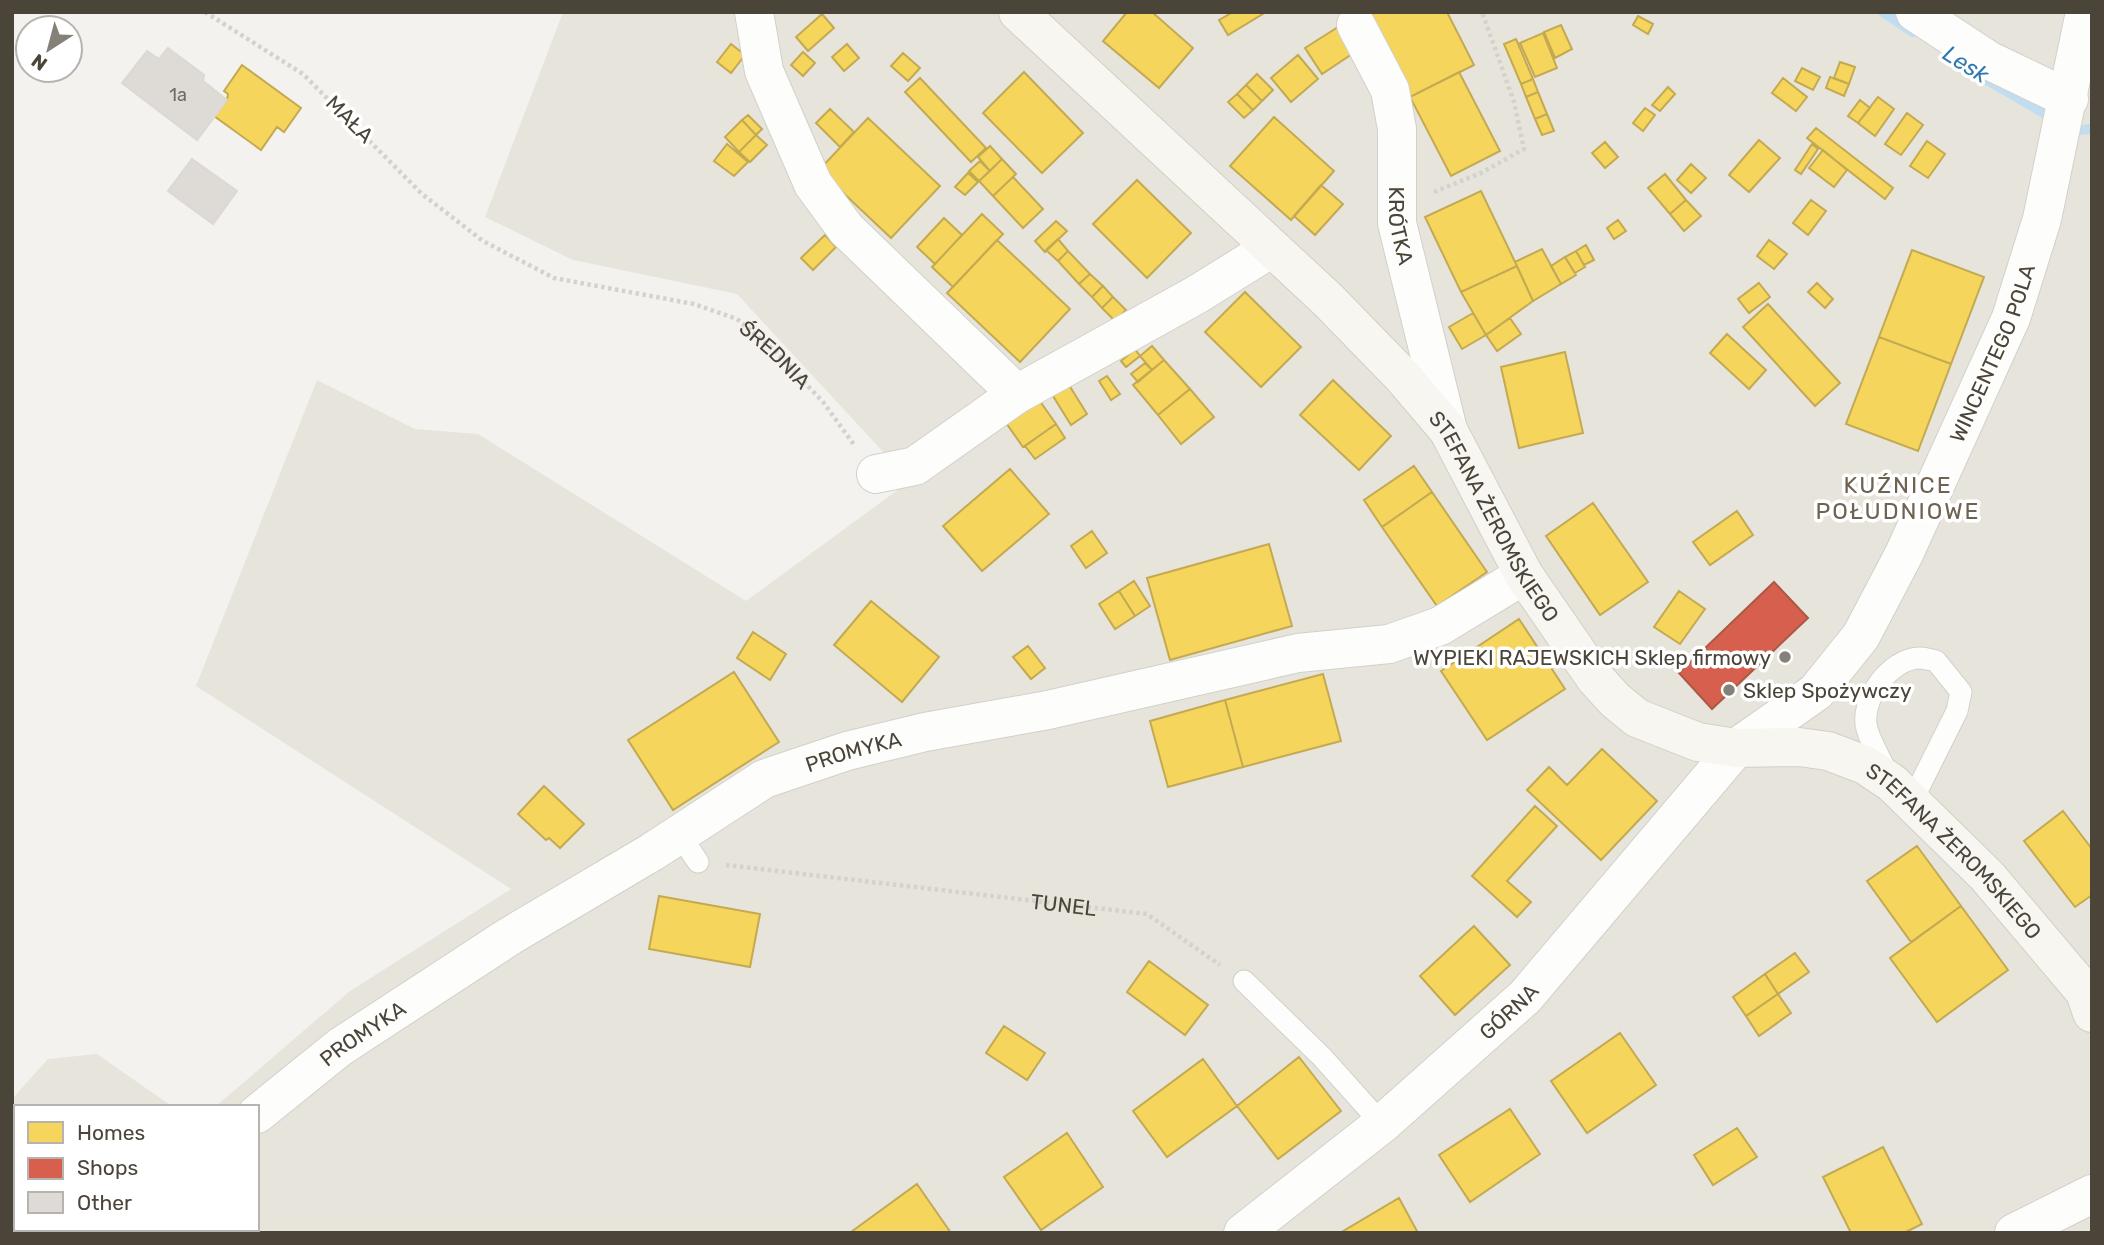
<svg xmlns="http://www.w3.org/2000/svg" width="2104" height="1245" font-family="Rubik,sans-serif">
<style>
.residential{fill:#e7e4dc}
.homes{fill:#f6d55c;stroke:#c3aa52;stroke-width:2}
.shops{fill:#d6604d;stroke:#ac5847;stroke-width:2}
.lines{fill:none;stroke-linecap:round;stroke-linejoin:round}
.stream{stroke:#c0ddf1;stroke-width:10}
.building{fill:#dedbd6;stroke:#dcd9d4;stroke-width:2}
.lane-casing{stroke:#d2d0cb;stroke-width:23}
.street-casing{stroke:#d2d0cb;stroke-width:40}
.secondary-casing{stroke:#d3cfc5;stroke-width:40}
.path{stroke:#d3d2cc;stroke-width:4.5;stroke-dasharray:3.5 3.5;stroke-linecap:butt}
.lane{stroke:#fdfdfc;stroke-width:21}
.street{stroke:#fdfdfc;stroke-width:38}
.secondary{stroke:#f7f6f1;stroke-width:38}
.poi-dot{fill:#868178;stroke:#fff;stroke-width:2.5}
.labels{text-anchor:middle;dominant-baseline:central;stroke-width:7;stroke-linejoin:round;paint-order:stroke}
.number-label{font-size:18px;fill:#706a61}
.street-label{font-size:21px;fill:#4b4439;stroke:#fff}
.poi-label{font-size:21px;fill:#4b4439;stroke:#fff;text-anchor:end}
.water-label{font-size:23px;font-style:italic;fill:#2e7ab2;stroke:#fff}
.neighbourhood-label{font-size:23px;letter-spacing:2px;fill:#6e6250;stroke:#fff}
</style>
<rect width="100%" height="100%" fill="#f4f2ee"/>
<path class="residential" d="M563,12h1529v1221h-2080v-134l36,-40 49,-5 76,53h-157v122h241v-122h-42l135,-116 161,-102 -315,-203 121,-306 98,49 63,5 268,167 164,-120 -173,-187 -164,-34 -88,-43z"/>
<path class="homes" d="M1127,12h25l41,36 -34,40 -56,-47z
M1233,12h33l-38,23 -9,-15z
M1376,12h71l27,53 -64,32 -41,-81z
M822,14l12,14 -26,23 -12,-14z
M1638,16l15,8 -5,10 -15,-9z
M1561,25l11,24 -17,9 -11,-26z
M1338,27l17,25 -33,22 -17,-26z
M1543,33l14,35 -22,9 -15,-34z
M1516,39l17,40 -12,5 -17,-40z
M731,44l14,11 -14,18 -14,-11z
M847,44l12,14 -15,13 -12,-14z
M803,52l12,11 -12,13 -12,-11z
M903,53l17,15 -12,13 -17,-15z
M1298,55l20,24 -27,23 -20,-24z
M1840,62l15,5 -6,17 -15,-6z
M242,65l59,43 -17,24 -7,-5 -16,23 -47,-34 13,-16 1,-6 -4,-3z
M1802,68l18,9 -7,13 -18,-9z
M1024,72l59,61 -41,40 -59,-60z
M1459,72l41,79 -49,25 -41,-79z
M1257,74l16,16 -11,11 -16,-16z
M1830,77l19,7 -5,12 -18,-8z
M920,78l66,70 -15,14 -66,-70z
M1783,78l24,19 -11,14 -24,-18z
M1533,79l5,13 -12,5 -5,-13z
M1246,85l16,16 -9,9 -16,-16z
M1668,87l7,7 -15,17 -8,-6z
M1538,92l9,22 -12,5 -9,-22z
M1237,94l16,16 -9,8 -16,-16z
M1878,97l16,12 -19,27 -17,-13z
M1860,100l10,8 -12,15 -10,-7z
M1645,108l10,7 -12,16 -10,-8z
M830,109l24,23 -14,15 -24,-24z
M1907,113l16,12 -22,30 -16,-11z
M1547,114l7,17 -12,4 -7,-16z
M748,115l14,14 -6,6 -14,-15z
M1274,117l60,54 -43,49 -61,-54z
M868,118l72,68 -49,52 -72,-68z
M742,120l14,15 -17,17 -14,-15z
M1816,128l77,60 -8,11 -78,-61z
M756,135l11,10 -17,17 -11,-10z
M1759,140l21,18 -31,34 -20,-17z
M1927,141l18,13 -17,24 -18,-12z
M1605,142l13,15 -13,11 -13,-15z
M727,144l21,18 -14,14 -20,-15z
M1812,144l6,5 -17,25 -6,-4z
M990,146l12,13 -12,12 -12,-14z
M1823,150l24,20 -13,17 -25,-19z
M1002,159l14,15 -23,22 -14,-15z
M980,161l10,10 -11,10 -10,-10z
M1691,164l15,14 -15,15 -14,-13z
M968,173l10,9 -13,13 -10,-8z
M1665,174l21,26 -16,14 -22,-26z
M1013,177l30,32 -20,19 -30,-32z
M1137,180l54,53 -44,45 -54,-54z
M1321,185l22,19 -28,31 -21,-19z
M1481,191l36,75 -56,26 -36,-75z
M1686,200l15,16 -17,15 -14,-17z
M1811,200l15,11 -18,24 -15,-12z
M982,214l21,20 -50,53 -21,-20z
M944,218l18,17 -27,29 -18,-17z
M1618,220l8,11 -12,8 -7,-11z
M1056,221l11,10 -22,21 -10,-11z
M825,235l11,12 -23,23 -12,-12z
M1058,239l10,12 -10,10 -12,-11z
M997,240l73,69 -50,53 -73,-69z
M1769,240l18,14 -13,15 -17,-13z
M1586,245l8,15 -10,5 -8,-14z
M1542,249l19,35 -28,17 -18,-39z
M1912,250l72,27 -33,87 -72,-27z
M1068,251l22,23 -11,10 -21,-23z
M1576,251l9,16 -10,6 -10,-16z
M1565,257l11,18 -15,9 -10,-18z
M1517,266l16,35 -47,34 -25,-43z
M1090,274l13,12 -11,11 -13,-13z
M1759,283l11,14 -21,16 -11,-14z
M1817,283l16,16 -8,9 -17,-16z
M1103,286l10,11 -11,11 -10,-11z
M1245,292l56,55 -40,40 -56,-55z
M1113,297l13,13 -11,11 -13,-13z
M1768,304l72,79 -25,23 -72,-79z
M1473,313l13,22 -24,14 -13,-22z
M1510,318l11,16 -24,17 -11,-16z
M1727,334l39,36 -17,19 -39,-36z
M1879,337l72,27 -33,87 -72,-27z
M1152,346l12,14 -12,10 -12,-14z
M1135,349l5,7 -14,11 -5,-6z
M1565,352l18,81 -64,15 -18,-81z
M1164,360l26,29 -32,26 -25,-30z
M1145,363l7,7 -14,12 -7,-8z
M1107,376l13,18 -9,6 -12,-19z
M1333,380l58,56 -32,34 -59,-55z
M1069,385l18,29 -16,11 -18,-29z
M1190,389l24,28 -33,27 -23,-29z
M1037,397l19,27 -33,23 -19,-27z
M1056,424l9,14 -30,21 -10,-13z
M1414,466l18,26 -50,35 -18,-27z
M1010,469l39,45 -67,57 -39,-45z
M1432,492l55,80 -50,34 -55,-79z
M1593,503l55,79 -48,33 -54,-79z
M1737,511l16,24 -43,30 -17,-23z
M1092,531l15,22 -21,15 -15,-22z
M1269,544l23,82 -122,34 -23,-82z
M1134,581l16,25 -15,10 -16,-25z
M1119,591l16,25 -20,13 -16,-25z
M1679,591l26,18 -25,35 -26,-17z
M871,601l68,56 -37,45 -68,-57z
M1519,619l46,70 -78,51 -46,-69z
M753,632l33,22 -16,26 -33,-22z
M1028,646l17,22 -14,11 -18,-22z
M734,672l45,70 -106,68 -45,-70z
M1323,674l18,67 -98,26 -18,-67z
M1225,700l18,67 -75,20 -18,-66z
M1602,749l55,52 -56,59 -74,-70 22,-23 18,18z
M544,786l40,38 -24,24 -11,-10 -3,2 -28,-26z
M1535,806l22,20 -50,55 24,21 -14,15 -45,-41z
M2063,811l29,38v46l-17,12 -51,-66z
M1917,846l44,60 -50,36 -44,-61z
M659,896l101,18 -10,53 -101,-18z
M1961,906l47,64 -71,52 -47,-64z
M1474,926l36,39 -55,50 -35,-39z
M1795,953l14,19 -31,22 -13,-20z
M1149,961l59,44 -23,30 -58,-43z
M1765,974l13,20 -32,22 -13,-19z
M1778,994l13,19 -32,23 -13,-20z
M1004,1026l41,27 -18,27 -41,-27z
M1620,1033l36,52 -69,48 -36,-52z
M1299,1057l42,54 -63,48 -41,-53z
M1203,1059l34,47 -70,51 -34,-46z
M1510,1109l30,45 -70,48 -31,-47z
M1737,1128l20,29 -44,28 -19,-30z
M1067,1133l36,54 -62,43 -37,-53z
M1883,1147l39,77 -18,9h-53l-28,-56z
M917,1184l34,49h-100v-1z
M1399,1198l19,35h-78z
M29,1229h51l-2,4h-51z"/>
<path class="shops" d="M1774,582l34,36 -96,91 -33,-36z"/>
<g class="lines">
<path class="stream" d="M1883,12l30,20
M1985,79l64,37
M2081,130l11,-1"/>
</g>
<path class="building" d="M168,48l36,27 -1,6 24,19 -30,40 -75,-57 25,-32 12,8z
M192,159l45,32 -24,33 -45,-33z"/>
<g class="lines">
<g class="lane-casing">
<path id="lane" d="M1887,773c-6,-14 -16,-29 -20,-44 -8,-28 23,-71 53,-71 5,0 11,2 16,3l25,31 -4,19 -45,90
M679,834l19,28
M1244,981l78,76 60,67"/>
</g>
<g class="street-casing">
<g id="street">
<path d="M754,12l10,59 49,113 33,45 171,165"/>
<path d="M1915,12l73,48 81,39"/>
<path id="s3" d="M1356,25l34,65 7,39v94l51,207"/>
<path d="M876,474l39,-8 102,-72 179,-99 74,-46"/>
<path id="s4" d="M257,1114l83,-67 170,-111 142,-84 112,-73 83,-28 78,-19 123,-22 250,-57 91,-9 51,-18 84,-51"/>
<path d="M139,1233l3,-4"/>
<path id="s5" d="M1243,1233l139,-109 143,-127 211,-249 80,-56 45,-56 43,-82 107,-236 31,-99 43,-207"/>
<path d="M2014,1233l78,-39"/>
</g>
</g>
<g class="secondary-casing">
<g id="secondary">
<path id="s6" d="M1018,12l310,288 74,76 46,54 76,145 71,103 20,22 22,18 61,24 38,6 63,-1 29,4 37,14 27,18 95,93 98,116 7,21"/>
</g>
</g>
<g class="path">
<path id="s1" d="M205,12l98,62 119,120 61,47 71,37 140,26 43,15 39,33 47,50 32,44"/>
<path d="M1434,192l47,-19 43,-24 -10,-47 -32,-90"/>
<path id="s2" d="M726,865l421,49 73,51"/>
</g>
<use href="#lane" class="lane"/>
<use href="#street" class="street"/>
<use href="#secondary" class="secondary"/>
</g>
<g class="poi-dot">
<circle cx="1785" cy="657" r="7"/>
<circle cx="1729" cy="690" r="7"/>
</g>
<g class="labels">
<g class="number-label">
<text x="178" y="95">1a</text>
</g>
<g class="street-label">
<text transform="translate(350 119) rotate(45)">MAŁA</text>
<text stroke="none"><textPath href="#s3" startOffset="210">KRÓTKA</textPath></text>
<text stroke="none"><textPath href="#s5" startOffset="1176">WINCENTEGO POLA</textPath></text>
<text stroke="none"><textPath href="#s1" startOffset="682">ŚREDNIA</textPath></text>
<text stroke="none"><textPath href="#s6" startOffset="698">STEFANA ŻEROMSKIEGO</textPath></text>
<text stroke="none"><textPath href="#s4" startOffset="702">PROMYKA</textPath></text>
<text stroke="none"><textPath href="#s6" startOffset="1307">STEFANA ŻEROMSKIEGO</textPath></text>
<text stroke="none"><textPath href="#s2" startOffset="340">TUNEL</textPath></text>
<text stroke="none"><textPath href="#s5" startOffset="346">GÓRNA</textPath></text>
<text stroke="none"><textPath href="#s4" startOffset="133">PROMYKA</textPath></text>
</g>
<g class="poi-label">
<text x="1771" y="657">WYPIEKI RAJEWSKICH Sklep firmowy</text>
<text x="1743" y="690" text-anchor="start">Sklep Spożywczy</text>
</g>
<g class="water-label">
<text transform="translate(1966 64) rotate(32)">Lesk</text>
</g>
<g class="neighbourhood-label">
<text x="1898" y="485">KUŹNICE<tspan x="1898" dy="26">POŁUDNIOWE</tspan></text>
</g>
</g>
<rect width="2104" height="1245" fill="none" stroke="#4b4439" stroke-width="28"/>
<rect x="14" y="1105" width="245" height="126" fill="#ffffff" stroke="#b7b4b0" stroke-width="2"/>
<rect x="28" y="1122" width="35" height="21" fill="#f6d55c" stroke="#b7b4b0" stroke-width="2"/>
<text x="77" y="1140" font-size="21" fill="#4b4439">Homes</text>
<rect x="28" y="1158" width="35" height="21" fill="#d6604d" stroke="#b7b4b0" stroke-width="2"/>
<text x="77" y="1175" font-size="21" fill="#4b4439">Shops</text>
<rect x="28" y="1192" width="35" height="21" fill="#dedbd6" stroke="#b7b4b0" stroke-width="2"/>
<text x="77" y="1210" font-size="21" fill="#4b4439">Other</text>
<g transform="translate(49 49) rotate(216)"><circle r="33" fill="#ffffff" stroke="#b7b4b0" stroke-width="2"/>
<path d="M0-5L12 26L0 18L-12 26Z" fill="#868178"/>
<text y="-10" font-size="19" font-weight="bold" text-anchor="middle" fill="#4b4439">N</text>
</g>
</svg>
